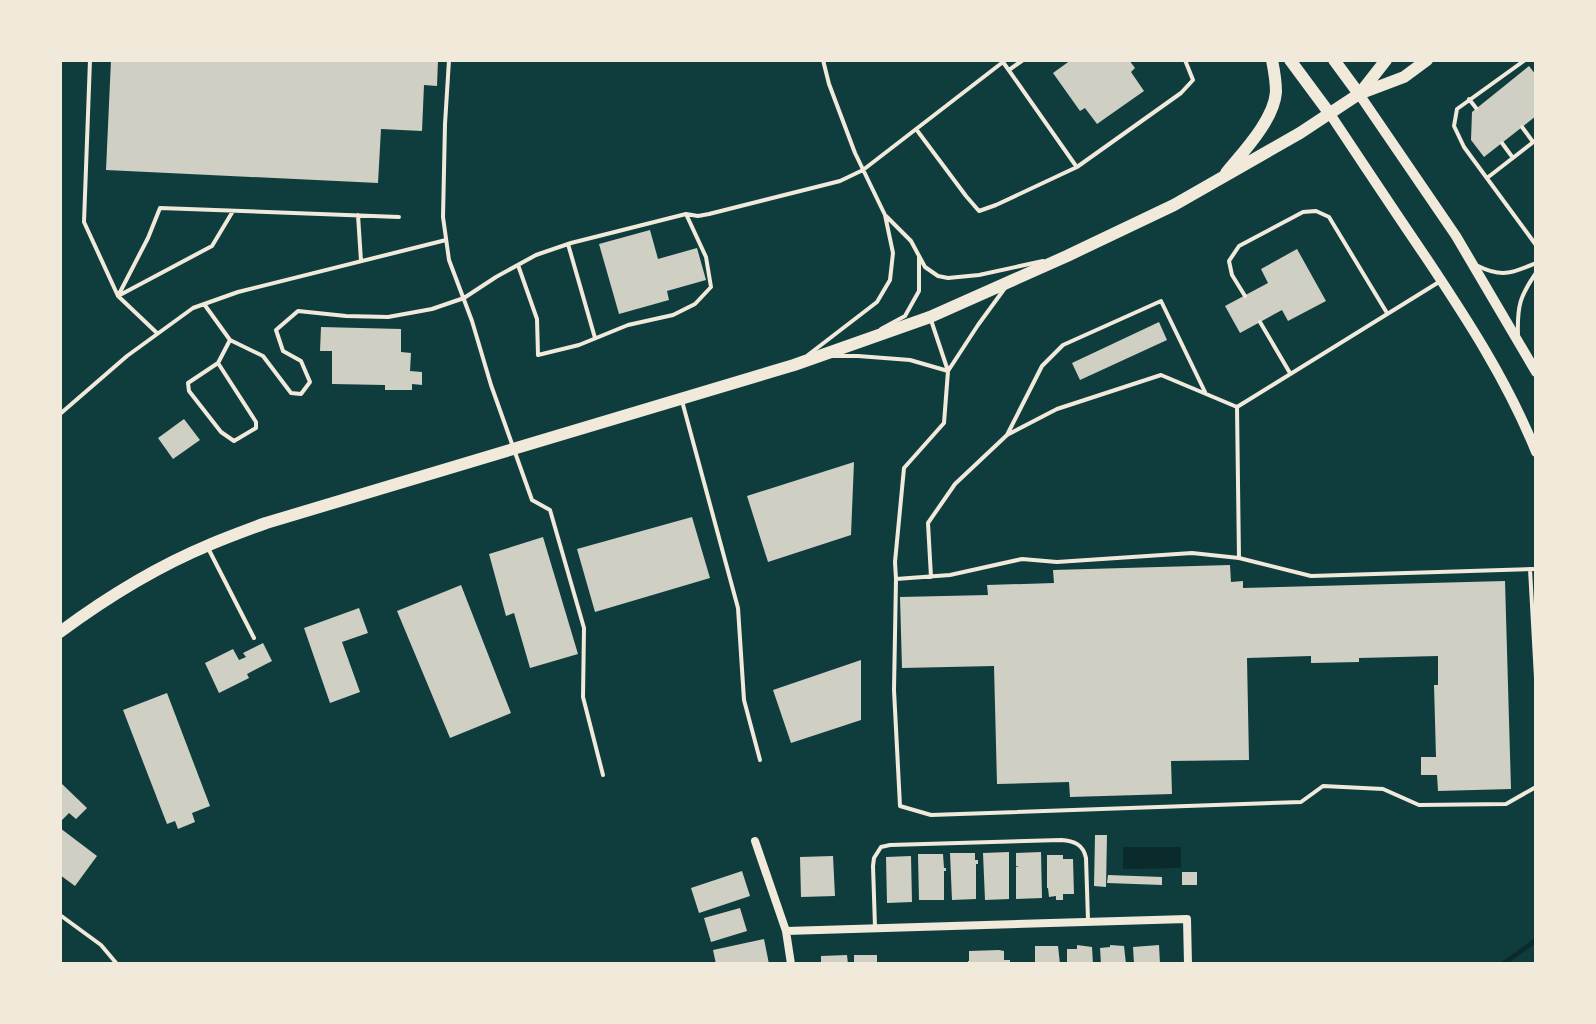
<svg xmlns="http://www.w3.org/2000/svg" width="1596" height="1024" font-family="Helvetica,sans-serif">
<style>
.water{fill:#0a2a2b}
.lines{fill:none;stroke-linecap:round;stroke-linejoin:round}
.stream{stroke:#0a2a2b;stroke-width:5}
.building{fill:#cfcfc3}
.service{stroke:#f1e9da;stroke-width:4}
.minor{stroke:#f1e9da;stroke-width:8}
.tertiary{stroke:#f1e9da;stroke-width:10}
.secondary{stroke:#f1e9da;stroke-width:12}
.primary{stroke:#f1e9da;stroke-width:12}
</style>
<rect width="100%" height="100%" fill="#0f3d3e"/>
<path class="water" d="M1123,847h58v21l-58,1z"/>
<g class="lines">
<path class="stream" d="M1503,964l33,-24"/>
</g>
<path class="building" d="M111,60h327l-1,26 -13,-1 -2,46 -41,-2 -3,54 -272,-13z
M1071,60h58l6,8 -4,4 13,19 -47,33 -12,-16 -5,3 -27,-38z
M1529,66l7,9v41l-52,41 -13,-17 1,-28z
M650,230l8,29 39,-11 9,32 -39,11 2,9 -50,14 -20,-70z
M1297,249l29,52 -38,20 -6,-11 -42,23 -15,-27 43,-23 -7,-14z
M1159,322l8,18 -87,40 -8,-17z
M321,327l80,2v23l10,1 -1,18 12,1v13l-10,-1v6h-27v-5l-53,-1v-33h-12z
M184,419l16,21 -27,19 -15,-21z
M854,462l-3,73 -83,27 -21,-66z
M692,517l18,61 -115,34 -18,-63z
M543,537l35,117 -48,14 -16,-55 -8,3 -17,-62z
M1230,565l1,17 12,-1v7l262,-7 6,208 -73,2 -1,-16h-16v-18h15l-2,-72h4v-29l-79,2v4l-48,1v-7l-64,2 2,102 -78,1 1,33 -102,3 -1,-15 -72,2 -3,-118 -92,2 -2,-71 88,-2 -1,-10 67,-2 -1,-13z
M461,585l50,128 -61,25 -53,-127z
M359,608l9,25 -26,9 18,50 -30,11 -26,-75z
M263,643l9,18 -25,13 2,4 -30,15 -14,-30 28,-14 6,11 7,-3 -3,-4z
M861,660v60l-70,23 -18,-53z
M167,693l43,113 -18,7 3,9 -17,7 -3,-8 -8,3 -44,-114z
M62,784l25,24 -11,11 -7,-6 -9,9v-36z
M60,828l37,28 -22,30 -15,-11z
M1095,835h12l-1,52 -12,-1z
M1009,852v47l-24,1 -2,-47z
M1041,852l1,46 -26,1v-32h3l-3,-1v-13z
M950,853h25v7h3v4h-2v35l-24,1z
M918,854h25l1,14h2v3h-2v29h-25z
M1047,855h16v4h10l1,35h-11v6h-7v-4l-7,1 -1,-9h-1z
M833,856l2,40 -34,1 -1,-40z
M911,856l1,46 -25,1 -1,-46z
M742,871l8,25 -51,17 -8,-25z
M1182,872h15v13h-15z
M1108,875l54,2v8l-55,-2z
M740,908l7,23 -36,11 -7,-24z
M764,939l5,25h-53l-3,-14z
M1077,945l15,2 1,17h-26v-15h10z
M1110,945l14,1 2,18h-25l-1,-16 10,-1z
M1159,945l1,19h-26l-1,-17z
M1035,946h23l2,18h-25z
M999,950l5,1v9h6v4h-42v-3h1v-10z
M847,955l1,9h-27v-8z
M854,955h23v9h-23z"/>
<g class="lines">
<path class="service" d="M90,60l-6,162 34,74 94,-50 21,-35
M449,60l-4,64 -2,93 6,43 23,61 19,64 41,115 18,10 34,118 -1,69 20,78
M1525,60l-68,49 -3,17 10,21 72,98
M1003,62l73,104
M1009,70l14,-10
M1469,99l7,9
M1522,127l11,15
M916,129l50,67 13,15 17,-6 81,-38 104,-74 12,-13 -8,-20
M1502,143l11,15
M1487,178l49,-38
M686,214l12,2 11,-2 131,-33 23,-11 140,-108
M358,215l3,46
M886,216l25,25 14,26 13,9 10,2 31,-3 64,-14
M568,244l27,94
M1478,266c24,12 34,7 58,-3
M1245,296l-13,-21 -3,-14 10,-15 64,-34 13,-1 13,6 58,96
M204,304l26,36 33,16 28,37 10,1 9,-12 -9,-21 -18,-10 -7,-21 22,-19 48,5 42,1 44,-8 32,-11 32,-21 40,-22 35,-12 115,-29 20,43 5,30 -16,17 -22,11 -45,10 -49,20 -41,10 -1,-36 -19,-54
M931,320l17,51 -4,52 -40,45 -9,94 1,17 54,-4 72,-16 35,3 135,-9 47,5 72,18 225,-7
M1260,322l30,51
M881,329l24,-13 14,-25v-35
M157,333l-39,-37 30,-58 12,-30 239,9
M1518,335c-1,-29 2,-39 18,-62
M808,355l69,-53 13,-22 3,-27 -8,-38 -30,-62 -26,-69 -6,-24
M832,356h26l52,4 38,11
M218,363l38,59v6l-22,13 -13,-9 -32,-41 -1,-8 30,-20 12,-23
M948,371l30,-46 27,-37
M682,401l56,207 6,92 16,60
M1237,407l2,151
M60,414l67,-58 66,-48 45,-16 208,-52
M1007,435l35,-69 21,-21 98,-44 44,91
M208,548l46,90
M1530,569l6,109
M931,577l-3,-54 27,-39 52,-49 50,-26 104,-34 76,32 202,-125
M896,579l-2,111 6,116 31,9 370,-13 22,-16 60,3 36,16 87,-1 30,-17
M60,915l41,30 16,19
M875,927l-2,-61 1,-8 7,-11 9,-2 171,-5c13,1 22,4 25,18l2,62"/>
<path class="minor" d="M755,841l31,90 5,33
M786,931l401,-12 1,45"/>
<path class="tertiary" d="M1359,94l97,142 80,136
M1330,114c32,48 63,95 95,142 42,63 83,126 111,196"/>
<path class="secondary" d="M1290,60l40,54
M1334,60l25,34"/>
<path class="primary" d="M1361,92l25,-32
M1226,173c17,-21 48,-53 50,-81 0,-11 -2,-22 -4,-32
M60,632c46,-34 96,-65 149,-87 19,-8 38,-15 57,-22l528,-158 136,-48 137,-61 107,-51 126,-72 59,-39 45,-17 23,-17"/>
</g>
<rect width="1596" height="1024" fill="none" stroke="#f1e9da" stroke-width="124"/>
</svg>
